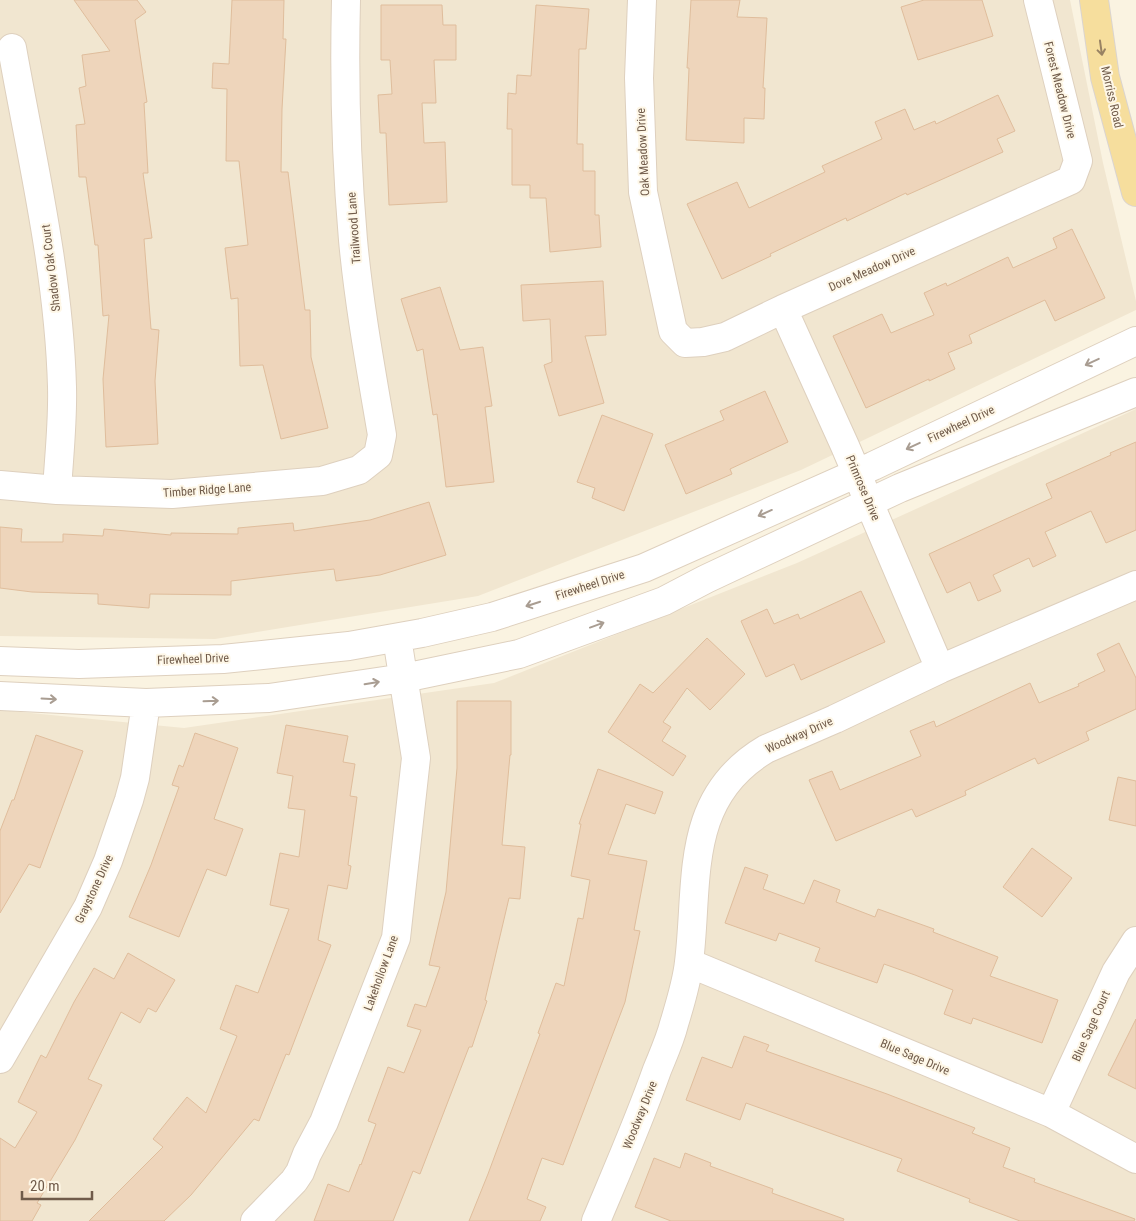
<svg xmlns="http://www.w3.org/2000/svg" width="1136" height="1221" font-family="'Roboto Condensed',sans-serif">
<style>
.residential{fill:#f1e6d0}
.building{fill:#eed5bb;stroke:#dfbd9c}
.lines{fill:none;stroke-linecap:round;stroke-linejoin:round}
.minor-casing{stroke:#ded0be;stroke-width:30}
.major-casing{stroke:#dad4d0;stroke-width:30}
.minor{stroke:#fff;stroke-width:28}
.major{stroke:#f6de9d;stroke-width:28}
.oneway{stroke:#988263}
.oneway2{stroke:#a99d92}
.labels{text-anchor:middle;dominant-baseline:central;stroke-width:4;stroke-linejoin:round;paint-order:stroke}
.street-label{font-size:12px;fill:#705b4a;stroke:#fef7e7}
</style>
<rect width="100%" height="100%" fill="#faf3e1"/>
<path class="residential" d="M0,0h1070l33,163 33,138v9l-335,160 -323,126 -263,43 -215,-3z
M1136,409v812h-1136v-511l184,18 310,-45 303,-120z"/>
<path class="building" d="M74,0h63l9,12 -11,8 12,82 -3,1 4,70h-5l9,65 -8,1 7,90 8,1 -4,51 3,63 -52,3 -3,-68 6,-64 -6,1 -5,-71h-3l-9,-68h-7l-3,-52 9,-1 -6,-36 7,-2 -4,-31 28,-4z
M232,0h52l-1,39h3l-4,70 -1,63h7l17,138h5l1,47 17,71 -47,11 -18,-74 -23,1 -2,-68 -7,1 -6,-51 23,-3 -9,-84h-13l1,-72 -15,-1 1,-25 16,1z
M691,0h49l-3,17 30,1 -4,70h2l-1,31 -20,-1v25l-58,-3 3,-72h-2z
M924,0h58l11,36 -75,24 -17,-53z
M381,5h61l1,20h13v35h-22l2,43h-14l2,40 21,-1 2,60 -58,3 -3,-72h-6l-2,-38 14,-1 -2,-34h-9z
M536,5l53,4 -3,40h-7l-2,95h6v27h12v44h4l2,32 -51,5 -4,-54h-16v-13h-18v-56h-5l1,-36 8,1 1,-19 14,1z
M998,95l17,36 -18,8 6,13 -96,43 -1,-2 -59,28 -1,-3 -76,36 1,2 -49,23 -35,-75 50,-22 12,26 76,-36 -3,-6 60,-27 -7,-17 30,-13 9,21 21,-9 1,3z
M1072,229l33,69 -50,23 -10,-21 -76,35 3,8 -24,10 7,16 -26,12v-2l-63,29 -33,-72 49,-22 9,19 43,-18 -10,-22 22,-10 1,3 61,-29 5,11 44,-20 -4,-10z
M603,281l3,54 -21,1 19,67 -45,13 -15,-51 8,-3 -2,-43 -27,2 -2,-36z
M440,287l20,63 23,-3 9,59 -7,1 9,75 -48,5 -9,-73 -4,1 -10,-66 -6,2 -16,-52z
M765,391l23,51 -58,27 2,5 -46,20 -21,-49 59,-25 -4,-9z
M602,415l51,19 -29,77 -32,-13 3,-10 -18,-6z
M1136,442v88l-30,13 -15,-32 -46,21 11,24 -23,11 -4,-9 -36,17 8,16 -23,10 -8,-19 -23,11 -18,-39 123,-56 -6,-14 65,-29 -1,-2z
M429,502l17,53 -66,20 -44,6 -2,-12 -103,12v14l-81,-1 -1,14 -51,-4v-10l-66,-2 -32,-4v-61l22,2 -1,13h42v-8l40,2 1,-7 67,6v-2l67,1v-6l55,-5 1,8 76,-11z
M861,591l24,51 -84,38 -7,-16 -28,13 -25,-56 26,-12 7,15 24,-10 2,5z
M707,638l38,36 -35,36 -23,-22 -24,34 8,5 -9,14 24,15 -13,20 -65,-44 32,-48 13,9z
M1119,643l17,35v31l-50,23 3,8 -51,24 -3,-6 -70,33 1,4 -50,22 -4,-8 -76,32 -27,-61 23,-9 8,19 81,-34 -11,-25 24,-10 2,6 94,-44 9,20 40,-17 -1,-2 27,-13 -8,-17z
M457,701h54v54h-1l-8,90 23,2 -5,52 -11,-1 -24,102 2,1 -15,46h-3l-49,127 -7,-3 -20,50h-79l14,-37 21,8 11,-28 1,1 15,-41 -8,-3 20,-54 16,6 17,-43 -14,-4 8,-22 11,3 14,-40 -11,-2 17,-73 11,-124z
M286,725l62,11 -5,26 12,2 -5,32 7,1 -9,68 3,1 -4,23 -19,-4 -10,55 13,5 -42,110 -3,-1 -27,67 -5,-2 -63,76 -27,26h-75l74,-74 -10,-8 34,-42 19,16 31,-77 -17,-7 16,-44 22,8 31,-84 -19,-4 10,-52 19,4 6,-47 -17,-2 5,-32 -16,-3z
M195,733l43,15 -24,71 29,10 -17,47 -19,-7 -28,68 -50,-20 22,-52 28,-78 -7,-2 7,-20 4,2z
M36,735l47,16 -43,117 -11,-4 -29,49v-82l12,-31h2z
M598,769l65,23 -8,22 -29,-10 -18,50 39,7 -13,69 6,1 -15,71 -62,163 -21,-7 -15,41 19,8 -6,14h-71l19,-47 52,-140 -2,-1 18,-50 8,3 14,-68 5,1 7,-39 -19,-4 10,-52h-2z
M1118,777l18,4v45l-27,-6z
M1032,848l40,30 -30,39 -39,-30z
M745,867l23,8 -5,14 41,15 10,-24 26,10 -4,12 39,15 3,-8 56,20 -1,3 65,25 -8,19 68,24 -16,43 -69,-25 -2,6 -27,-10 9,-24 -38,-15 -31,-11 -7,19 -62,-22 5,-13 -41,-15 -3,8 -51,-18z
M128,953l47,27 -19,32 -8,-4 -8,15 -19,-11 -33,67 14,6 -27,55 -38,63 4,2 -9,16h-32v-83l15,10 22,-36 -19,-10 23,-47 5,3 28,-56 20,-34 20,11z
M1136,1019v70l-28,-14z
M744,1036l25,9 -3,6 121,43 88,34 -3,5 38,15 -7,19 32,12 -1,3 101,37 -1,2h-114l-51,-19 1,-3 -73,-28 5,-12 -89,-32 -67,-24 -6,17 -54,-20 16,-43 30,11z
M685,1153l26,10 -1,3 63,23 -1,4 72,26 -1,2h-172l-36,-14 19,-49 26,10z"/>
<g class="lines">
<g class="minor-casing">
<path id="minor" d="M642,0l-3,78 4,114 30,139 12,12 18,-1 22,-5 58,-28 288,-129 7,-19 -40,-161
M12,48c20,112 47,226 50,339 1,34 -3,69 -5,103
M783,309l62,137 95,223
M0,485l57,5 115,4 150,-13 37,-11 19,-15 4,-20c-11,-65 -23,-130 -29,-195 -7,-80 -9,-160 -7,-240
M0,661l79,3 144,-5 126,-13 73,-13 70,-16 152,-49 229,-102 263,-125
M0,696l146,7 123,-5 135,-20 115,-24 145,-53 42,-22 194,-91 236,-96
M689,963l362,150 85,46
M0,1059l88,-152 20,-46 21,-61 6,-22 11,-75
M1051,1113l65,-141 20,-31
M255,1221l39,-40 6,-9 7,-18 17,-32 72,-184 20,-180 -19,-120
M596,1221c21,-50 43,-100 61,-151 6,-15 13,-30 17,-46 6,-20 13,-42 15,-62 10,-81 -6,-164 77,-213l69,-30 105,-50 196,-84"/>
</g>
<g class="major-casing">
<path id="major" d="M1094,0l11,77 31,115"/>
</g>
<use href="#minor" class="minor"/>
<use href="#major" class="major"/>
</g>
<defs><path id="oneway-shaft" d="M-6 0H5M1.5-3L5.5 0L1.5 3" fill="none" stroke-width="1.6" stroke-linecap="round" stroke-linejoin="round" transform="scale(1.25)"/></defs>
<use class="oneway" href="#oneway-shaft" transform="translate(1101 48) rotate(82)"/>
<g class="oneway2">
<use href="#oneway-shaft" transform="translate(1092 362) rotate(155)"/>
<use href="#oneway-shaft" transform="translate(913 446) rotate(155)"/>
<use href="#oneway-shaft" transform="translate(765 513) rotate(156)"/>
<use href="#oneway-shaft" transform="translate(533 604) rotate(162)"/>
<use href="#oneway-shaft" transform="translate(597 625) rotate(-20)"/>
<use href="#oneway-shaft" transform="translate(372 683) rotate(-9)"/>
<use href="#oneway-shaft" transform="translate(49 699) rotate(3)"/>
<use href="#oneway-shaft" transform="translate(211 701) rotate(-2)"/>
</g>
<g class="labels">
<g class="street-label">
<text transform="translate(1060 90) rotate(76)">Forest Meadow Drive</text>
<text transform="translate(1112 97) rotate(77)">Morriss Road</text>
<text transform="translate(643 152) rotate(-93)">Oak Meadow Drive</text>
<text transform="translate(354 228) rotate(-94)">Trailwood Lane</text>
<text transform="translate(51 268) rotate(-97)">Shadow Oak Court</text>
<text transform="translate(872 269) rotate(-24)">Dove Meadow Drive</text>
<text transform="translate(961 424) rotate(-25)">Firewheel Drive</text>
<text transform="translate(863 488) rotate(67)">Primrose Drive</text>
<text transform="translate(207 490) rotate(-4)">Timber Ridge Lane</text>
<text transform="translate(590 585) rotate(-18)">Firewheel Drive</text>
<text transform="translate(193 659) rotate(-2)">Firewheel Drive</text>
<text transform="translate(799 735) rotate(-24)">Woodway Drive</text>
<text transform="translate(94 889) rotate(-65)">Graystone Drive</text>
<text transform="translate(381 973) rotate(-70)">Lakehollow Lane</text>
<text transform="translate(1091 1026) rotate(-66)">Blue Sage Court</text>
<text transform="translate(915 1057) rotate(23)">Blue Sage Drive</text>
<text transform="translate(640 1115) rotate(-68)">Woodway Drive</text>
</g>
</g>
<path d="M22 1191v8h70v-8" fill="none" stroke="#705b4a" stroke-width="2.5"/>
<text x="30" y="1191" font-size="15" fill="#705b4a" stroke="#fef7e7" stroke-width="4" paint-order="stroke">20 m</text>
</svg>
